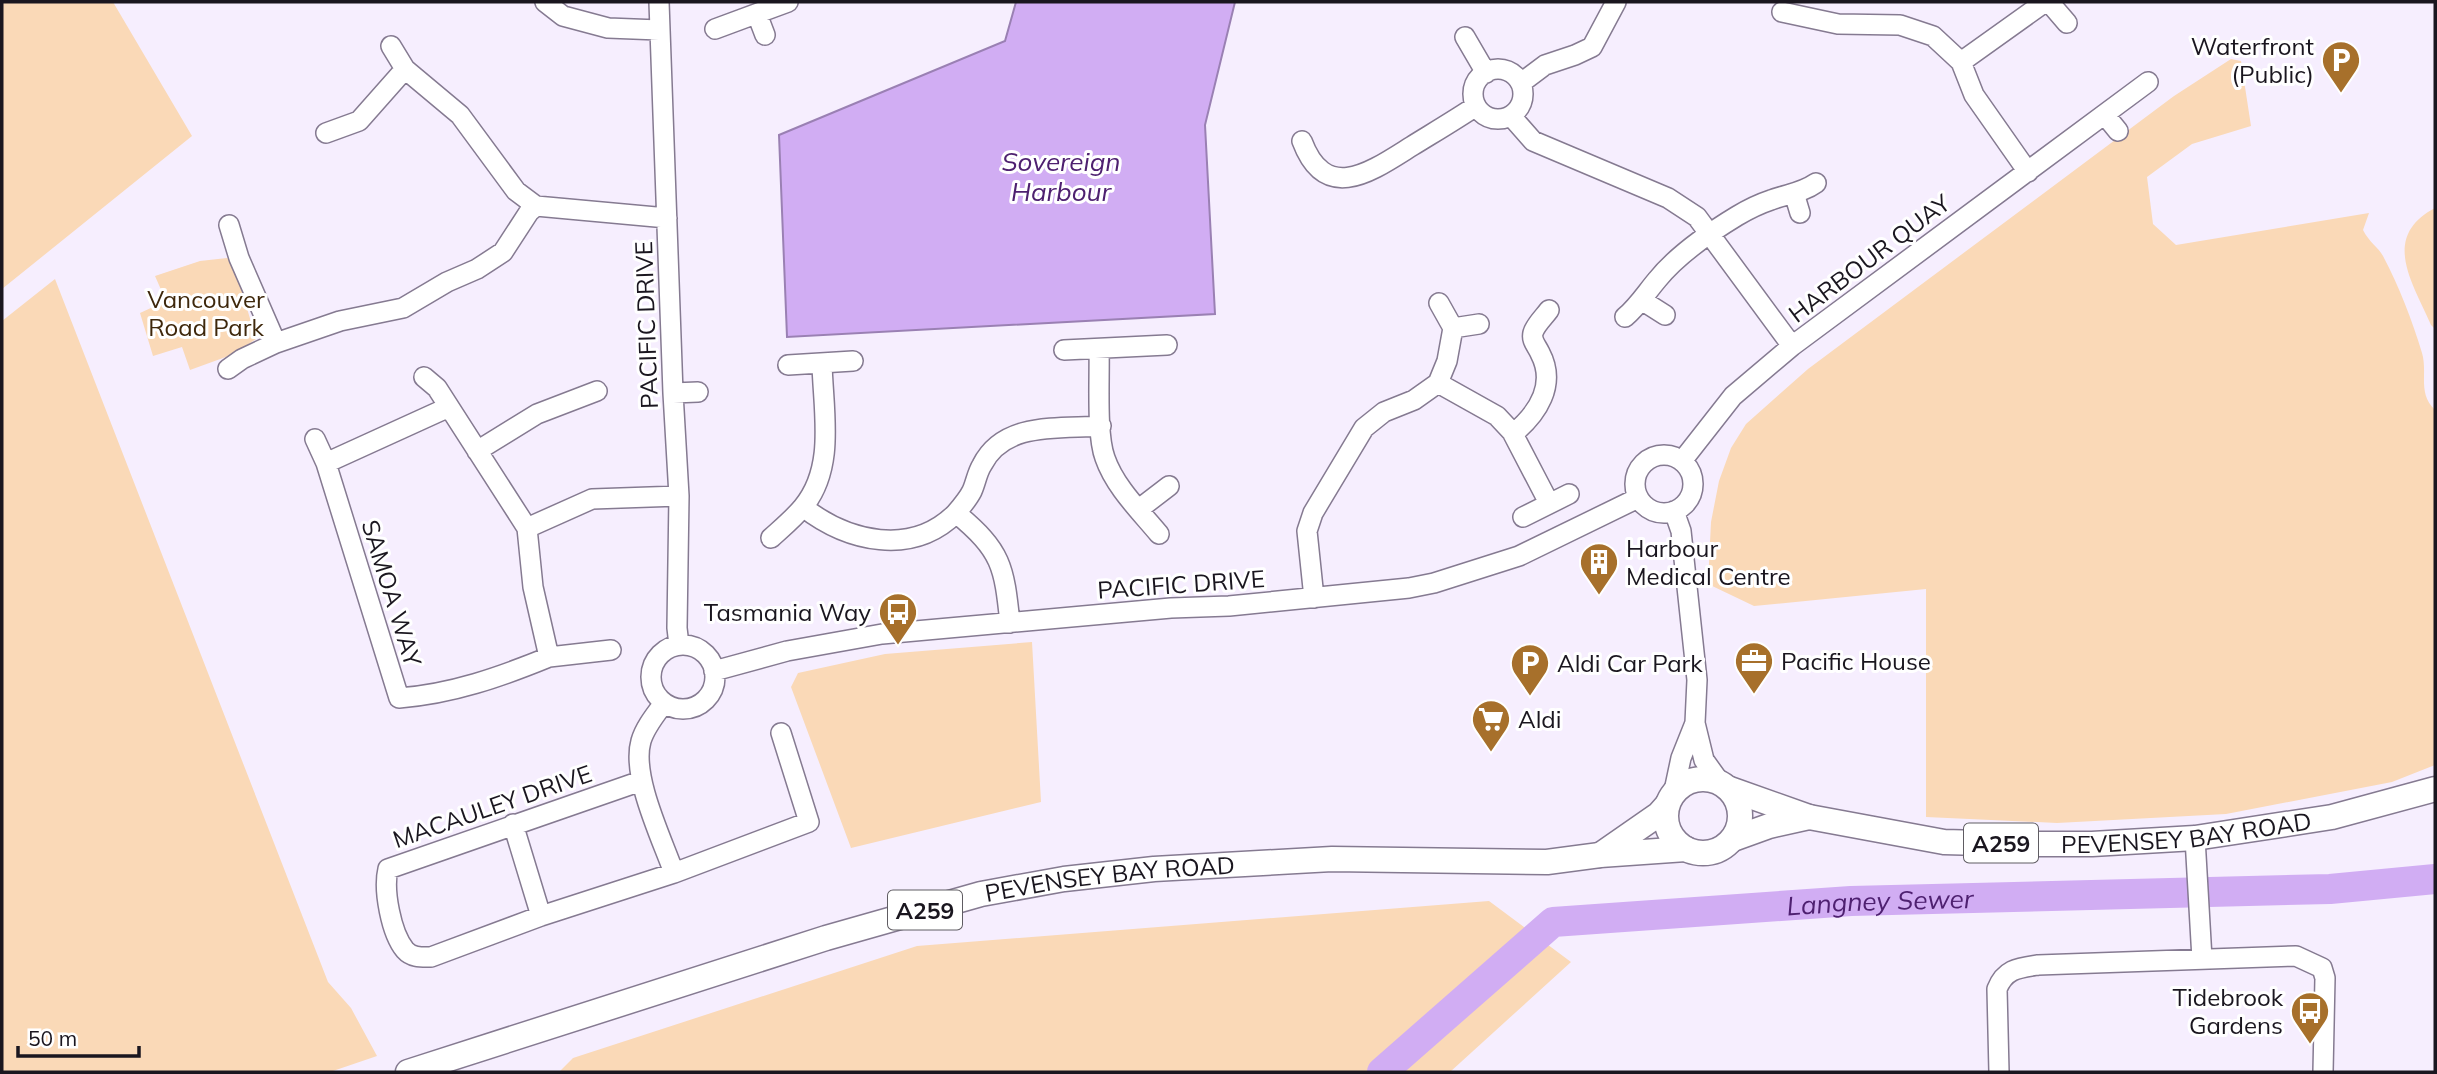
<svg xmlns="http://www.w3.org/2000/svg" width="2437" height="1074" font-family="Mulish,sans-serif">
<style>
.green{fill:#fad9b7}
.water{fill:#d1adf3;stroke:#9a80b3;stroke-width:2}
.lines{fill:none;stroke-linecap:round;stroke-linejoin:round}
.river{stroke:#d1adf3;stroke-width:30}
.minor-casing{stroke:#857a91;stroke-width:22}
.major-casing{stroke:#857a91;stroke-width:27}
.minor{stroke:#fff;stroke-width:19}
.major{stroke:#fff;stroke-width:24}
.labels{text-anchor:middle;dominant-baseline:central;stroke-width:6;stroke-linejoin:round;paint-order:stroke}
.shield{fill:#fff;stroke:#5f5c62;stroke-width:2}
.shield-label{font-size:23px;font-weight:bold;fill:#1a161f}
.poi-label{font-size:24px;fill:#1a161f;stroke:#fff;text-anchor:start}
.street-label{font-size:24px;fill:#1a161f;stroke:#fff}
.park-label{font-size:24px;fill:#3e270b;stroke:#fff}
.water-label{font-size:26px;font-style:italic;fill:#4e2070;stroke:#fff}
</style>
<rect width="100%" height="100%" fill="#f6eefe"/>
<path class="green" d="M2,2h111l79,134 -190,153z
M2231,59l10,2 10,65 -59,18 -45,33 6,47 23,21 193,-32 -6,17c6,12 15,17 20,26 16,30 29,64 39,97 6,20 -5,40 13,57v355l-43,17 -166,32 -169,9 -131,-6v-228l-172,17 -46,-22 3,-62 8,-41 12,-33 15,-24 62,-55 366,-273z
M2435,208v121l-4,-4c-18,-42 -51,-88 4,-117z
M227,258l7,6 22,75 -22,15 -44,16 -8,-23 -29,9 -13,-43 26,-12 -11,-25 45,-15z
M55,279l273,703 23,26 26,48 -47,16h-328v-751z
M1032,642l9,160 -190,46 -60,-161 7,-14 87,-19z
M1489,901l82,61 -121,110h-891l14,-14 344,-112z"/>
<path class="water" d="M1016,2h219l-30,123 10,189 -428,23 -8,-202 226,-94z"/>
<g class="lines">
<path class="river" id="s1" d="M1382,1072l171,-150 298,-21 479,-12 105,-10"/>
<g class="minor-casing">
<path id="minor" d="M545,2l18,14 45,12 51,2
M659,2l14,391 6,103 -2,132 2,17
M2049,2l18,21
M1782,12l56,12 62,1 33,11 28,26 13,33 54,77
M757,14l8,21
M715,29l73,-27
M1465,37l21,36
M391,46l14,23 55,46 56,76 20,15 131,12
M1961,62l84,-60
M1473 94a25 25 0 1 1 50 0a25 25 0 1 1-50 0Z
M1521,83l24,-18 30,-10 17,-8 24,-45
M2105,115l13,16
M1511,116l22,25 135,57 29,19 95,129
M326,133l33,-12 46,-52
M1302,141c24,64 70,30 110,5 21,-13 43,-26 64,-40
M1794,193l6,20
M229,225l10,33 37,85
M1643,301l22,14
M1625,317c13,-11 21,-24 32,-37 20,-25 52,-47 80,-64 10,-6 22,-12 34,-16 16,-6 31,-7 45,-17
M1453,328l26,-4
M1099,349c1,28 -3,85 6,109 10,29 35,53 54,76
M1064,350l103,-5
M788,365l65,-4
M228,369l14,-10 34,-16 64,-22 63,-13 44,-26 30,-13 26,-17 26,-40 7,-6
M424,377l13,11 90,140
M1438,383l59,33 15,16 37,71
M673,393l25,-1
M1513,434c24,-20 44,-49 27,-81 -3,-7 -9,-12 -7,-20 2,-8 11,-16 16,-23
M315,439l11,24 73,235c53,-4 101,-21 150,-41l-16,-70 -6,-59 65,-29 87,-3
M477,451l60,-37 60,-23
M1635 484a29 29 0 1 1 58 0a29 29 0 1 1-58 0Z
M1682,461l51,-65 59,-50 356,-264
M326,463l123,-56
M803,507c45,35 109,50 153,6
M1139,509l30,-23
M1674,511l7,20 16,149 -2,43 9,37 15,21
M1523,517l46,-23
M771,538c11,-10 23,-20 32,-31 33,-40 20,-96 19,-144
M1314,598l-7,-67 6,-18 51,-85 20,-16 30,-12 24,-17 9,-22 6,-33 -14,-25
M1010,623c-6,-57 -8,-72 -54,-110 6,-7 12,-14 16,-22 4,-9 5,-18 10,-26 22,-44 78,-36 119,-39
M651 677a32 32 0 1 1 64 0a32 32 0 1 1-64 0Z
M549,657l62,-7
M714,671l73,-20 95,-17 289,-26 58,-2 180,-18 25,-5 85,-27 119,-58
M664,703c-8,11 -19,24 -23,38 -10,35 21,98 33,132
M1674,791l7,-33 14,-35
M513,824l28,92 -110,41c-9,0 -19,1 -26,-7 -14,-17 -22,-60 -17,-81l253,-88
M2195,838l7,121
M541,916l133,-43 135,-51 -28,-89
M1999,1072l-2,-83c8,-20 21,-21 41,-24l258,-9 26,12 3,10 -2,94"/>
</g>
<g class="major-casing">
<g id="major">
<circle cx="1703" cy="816" r="37"/>
<path id="s2" d="M1730,789l79,28 135,25 74,2h74l103,-6 137,-21 103,-28"/>
<path d="M1733,839l36,-13 40,-9"/>
<path d="M1600,855l59,-41 8,-9"/>
<path id="s3" d="M408,1072l418,-134 155,-44 83,-15 90,-10 178,-10 215,3 53,-7 86,-6"/>
</g>
</g>
<use href="#minor" class="minor"/>
<use href="#major" class="major"/>
</g>
<defs>
<g id="parking-pin" transform="scale(2.0125)"><path d="M0 17L-7.5 6A9.5 9.5 0 1 1 7.5 6Z" fill="#a7702b" stroke="#fff"/><path d="M-3.5-5.5H1a3.5 3.5 0 0 1 0 7H-1V5.5H-3.5ZM-1-3.4V-.6H.8a1.4 1.4 0 0 0 0-2.8Z" fill="#fff"/></g>
<g id="building-pin" transform="scale(2.0125)"><path d="M0 17L-7.5 6A9.5 9.5 0 1 1 7.5 6Z" fill="#a7702b" stroke="#fff"/><path d="M-4-6H4V6H1V3H-1V6H-4ZM-2.5-4.3h1.7v1.8h-1.7ZM.8-4.3h1.7v1.8H.8ZM-2.5-1h1.7V.8h-1.7ZM.8-1h1.7V.8H.8Z" fill="#fff"/></g>
<g id="bus-pin" transform="scale(2.0125)"><path d="M0 17L-7.5 6A9.5 9.5 0 1 1 7.5 6Z" fill="#a7702b" stroke="#fff"/><path d="M-5-6H5V4H4V6H2V4H-2V6H-4V4H-5ZM-3.5-4V0h7V-4ZM-3.5 1.2v1.5H-2V1.2ZM2 1.2v1.5H3.5V1.2Z" fill="#fff"/></g>
<g id="office-pin" transform="scale(2.0125)"><path d="M0 17L-7.5 6A9.5 9.5 0 1 1 7.5 6Z" fill="#a7702b" stroke="#fff"/><path d="M-6-3h4V-5.5h4V-3h4V5H-6ZM-1-4.5V-3h2v-1.5ZM-6 0V1H6V0Z" fill="#fff"/></g>
<g id="supermarket-pin" transform="scale(2.0125)"><path d="M0 17L-7.5 6A9.5 9.5 0 1 1 7.5 6Z" fill="#a7702b" stroke="#fff"/><path d="M-6-5.5h2.5l.6 2H6L4.5 2H-2.5L-4.4-4H-6ZM-1.5 3.2a1.3 1.3 0 1 0 .1 0ZM3 3.2a1.3 1.3 0 1 0 .1 0Z" fill="#fff"/></g>
</defs>
<g fill-rule="evenodd">
<use href="#parking-pin" x="2341" y="60"/>
<use href="#building-pin" x="1599" y="562"/>
<use href="#bus-pin" x="898" y="612"/>
<use href="#office-pin" x="1754" y="661"/>
<use href="#parking-pin" x="1530" y="663"/>
<use href="#supermarket-pin" x="1491" y="719"/>
<use href="#bus-pin" x="2310" y="1011"/>
</g>
<g class="labels">
<g class="shield">
<rect x="1964" y="823.5" width="74" height="39" rx="5"/>
<rect x="888" y="890.5" width="74" height="39" rx="5"/>
</g>
<g class="shield-label">
<text x="2001" y="843">A259</text>
<text x="925" y="910">A259</text>
</g>
<g class="poi-label">
<text x="2314" y="46" text-anchor="end">Waterfront<tspan x="2314" dy="28">(Public)</tspan></text>
<text x="1626" y="548">Harbour<tspan x="1626" dy="28">Medical Centre</tspan></text>
<text x="871" y="612" text-anchor="end">Tasmania Way</text>
<text x="1781" y="661">Pacific House</text>
<text x="1557" y="663">Aldi Car Park</text>
<text x="1518" y="719">Aldi</text>
<text x="2283" y="997" text-anchor="end">Tidebrook<tspan x="2283" dy="28">Gardens</tspan></text>
</g>
<g class="street-label">
<text transform="translate(1869 258) rotate(-37)">HARBOUR QUAY</text>
<text transform="translate(646 325) rotate(-92)">PACIFIC DRIVE</text>
<text transform="translate(1181 584) rotate(-4)">PACIFIC DRIVE</text>
<text transform="translate(392 593) rotate(73)">SAMOA WAY</text>
<text transform="translate(492 806) rotate(-19)">MACAULEY DRIVE</text>
<text stroke="none"><textPath href="#s2" startOffset="464">PEVENSEY BAY ROAD</textPath></text>
<text stroke="none"><textPath href="#s3" startOffset="730">PEVENSEY BAY ROAD</textPath></text>
</g>
<g class="park-label">
<text x="206" y="299">Vancouver<tspan x="206" dy="28">Road Park</tspan></text>
</g>
<g class="water-label">
<text x="1061" y="161">Sovereign<tspan x="1061" dy="30">Harbour</tspan></text>
<text stroke="none"><textPath href="#s1" startOffset="555">Langney Sewer</textPath></text>
</g>
</g>
<rect width="2437" height="1074" fill="none" stroke="#1a161f" stroke-width="7"/>
<path d="M18 1046v10h121v-10" fill="none" stroke="#1a161f" stroke-width="3.5"/>
<text x="28" y="1046" font-size="21" fill="#1a161f" stroke="#ffffff" stroke-width="5" paint-order="stroke">50 m</text>
</svg>
